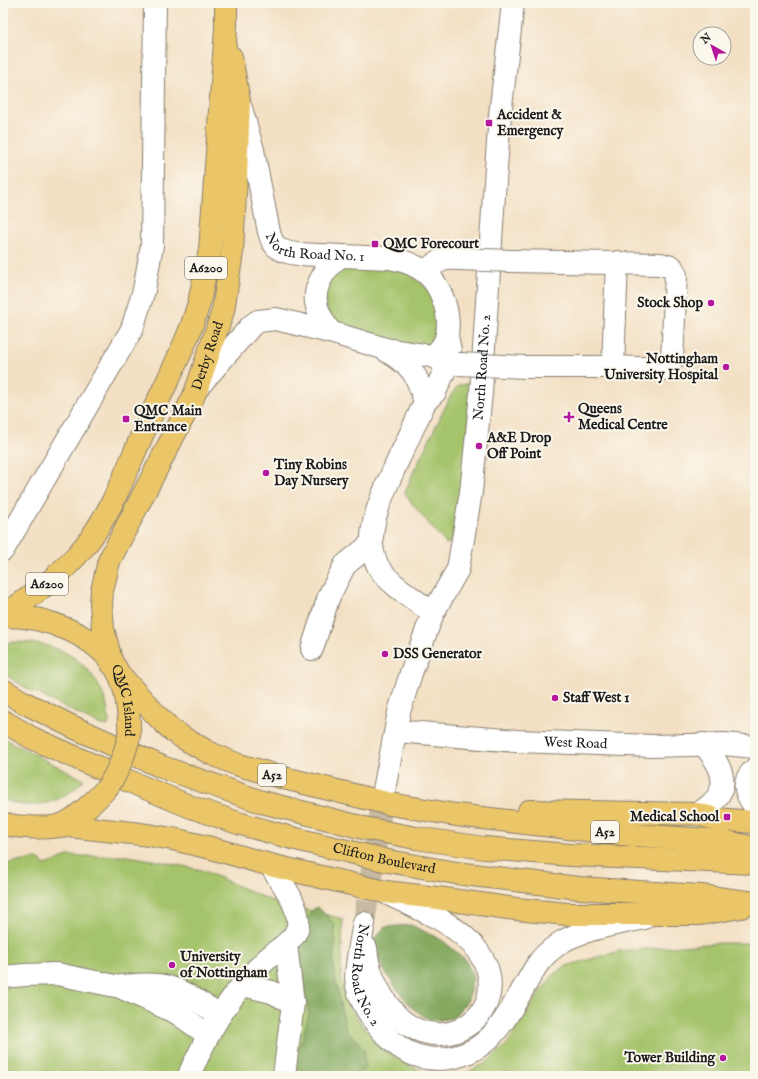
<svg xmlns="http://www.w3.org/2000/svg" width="758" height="1079" font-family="'IM FELL English',serif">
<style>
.green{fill:#a5c36a;stroke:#607043}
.forest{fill:#84a95e;stroke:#50623d}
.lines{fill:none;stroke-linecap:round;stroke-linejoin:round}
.minor-tunnel{stroke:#c8b9a2;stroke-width:22;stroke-dasharray:22 11;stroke-linecap:butt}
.minor-casing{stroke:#887e70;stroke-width:24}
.major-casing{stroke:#887e70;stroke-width:24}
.highway-casing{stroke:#887e70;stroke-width:24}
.minor{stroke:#fff;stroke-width:22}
.major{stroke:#ebc669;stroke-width:22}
.highway{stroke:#ebc669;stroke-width:22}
.minor-bridge-casing{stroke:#887e70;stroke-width:24;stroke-linecap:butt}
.highway-bridge-casing{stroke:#887e70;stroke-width:24;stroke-linecap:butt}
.minor-bridge{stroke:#fff;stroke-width:22}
.highway-bridge{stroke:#ebc669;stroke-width:22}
.poi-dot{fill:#b5179e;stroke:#fbf7ec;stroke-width:1.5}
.labels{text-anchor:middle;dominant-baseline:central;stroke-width:4;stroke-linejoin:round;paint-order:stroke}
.shield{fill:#fbf7ec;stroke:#5f5e5a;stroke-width:1}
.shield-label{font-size:13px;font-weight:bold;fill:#1c1c1c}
.poi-label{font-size:14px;font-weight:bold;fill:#1c1c1c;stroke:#fbf7ec;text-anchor:start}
.street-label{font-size:14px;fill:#1c1c1c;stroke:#fbf7ec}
</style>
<rect width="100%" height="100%" fill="#fbf7ec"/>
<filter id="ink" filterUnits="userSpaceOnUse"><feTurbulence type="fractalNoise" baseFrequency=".025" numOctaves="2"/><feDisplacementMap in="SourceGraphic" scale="8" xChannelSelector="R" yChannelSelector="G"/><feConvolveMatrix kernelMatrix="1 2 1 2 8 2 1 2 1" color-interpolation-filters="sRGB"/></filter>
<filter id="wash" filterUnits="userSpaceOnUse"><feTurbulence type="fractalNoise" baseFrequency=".012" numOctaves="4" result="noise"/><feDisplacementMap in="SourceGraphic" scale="16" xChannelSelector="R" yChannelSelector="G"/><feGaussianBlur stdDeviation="0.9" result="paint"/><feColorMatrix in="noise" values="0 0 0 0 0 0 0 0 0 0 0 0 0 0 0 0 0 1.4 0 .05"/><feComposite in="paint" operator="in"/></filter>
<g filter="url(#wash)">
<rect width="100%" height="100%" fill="#f3e0c4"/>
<path class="green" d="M355,267l30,1 24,5 18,15 10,19v34l-15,9 -89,-29 -5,-7 -4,-27c11,-13 12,-19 31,-20z
M473,382l-9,104 -13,56 -5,2 -35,-42 -6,-9 7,-18 39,-80 7,-9z
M12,642c44,0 76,14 93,57 3,7 3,16 4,24l-2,3 -9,-2 -72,-36 -23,-15v-29z
M3,738l81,42c-6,6 -12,12 -20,16 -18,10 -42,13 -61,3z
M68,856h60l35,6 39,8 70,31 71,18 -2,60 8,28 30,40 27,17 16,7 18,2h26l21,-11 20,-18 25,-40 23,-31 11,-7 53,-15 100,-8h36v133h-752v-212l34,-5 5,3 2,3c9,-1 15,-7 24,-9z"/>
<path class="forest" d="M318,907l16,17 1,15 -2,26 6,34 7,31 18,19 1,21 -18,6h-56l3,-18 9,-20 6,-24 -10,-61 3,-23 10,-20z
M411,925l31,15 24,20 7,17 -5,23 -15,18 -22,3 -19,-13 -16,-20 -13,-19 -11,-28 13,-14z"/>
</g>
<g filter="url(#ink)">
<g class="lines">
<path class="minor-tunnel" d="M364,923l20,-133"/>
<g class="minor-casing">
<g id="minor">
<path id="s1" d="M241,108l12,42 16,82c4,17 13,20 28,22l92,4c12,2 27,7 37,15 21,18 34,68 5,83"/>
<path d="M512,261l149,3 11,3 4,8 -4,85 -9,9 -50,-2h-87"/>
<path d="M425,272c12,-11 17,-14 33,-13"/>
<path d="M330,332c-12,-19 -21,-33 -8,-55 5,-9 10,-15 19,-21"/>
<path d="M387,351c27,17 29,22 38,51"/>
<path d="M613,367l4,-105"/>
<path d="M197,388l55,-63 6,-4 18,-2 54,13 56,17 45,7 13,5"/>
<path d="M3,550l129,-221 12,-39 8,-45 3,-242"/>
<path d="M433,613c-16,-12 -46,-30 -55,-47 -18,-32 8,-78 21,-108 9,-18 17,-37 26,-56l10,-10 13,-29 2,-12 -3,-15"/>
<path d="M312,649l17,-53 16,-31 27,-22"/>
<path id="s2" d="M396,731l121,10 136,5 71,-2 31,3"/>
<path d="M755,769c-15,13 -10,24 0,38"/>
<path id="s3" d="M384,790l15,-78 12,-39 22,-60 25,-44 13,-77 10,-99 13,-198 6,-80 13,-112"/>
<path d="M697,814c35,-20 31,-42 6,-70"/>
<path id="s4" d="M364,923c-3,17 -7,36 -8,54 0,20 18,47 32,60 14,15 31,22 51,22 50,-2 66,-40 88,-77 4,-7 8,-15 13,-21 5,-7 13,-13 20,-18 21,-14 59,-19 84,-25"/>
<path d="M366,948c2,20 7,33 18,51 49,80 148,7 86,-57 -22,-23 -56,-35 -84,-49"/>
<path d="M3,977l22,-2 32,-1 63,13 57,26 31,22"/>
<path d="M243,985l29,7 21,11"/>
<path d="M123,986c13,-1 27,-3 41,0 20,4 39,19 56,29"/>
<path d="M189,1076c2,-8 7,-15 10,-22 16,-35 39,-68 67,-94 10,-10 31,-20 32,-35 2,-19 -18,-45 -28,-60"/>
<path d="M284,1076l9,-73 -7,-59"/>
</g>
</g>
<g class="major-casing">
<g id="major">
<path d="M4,615c30,-20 57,-40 80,-68 27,-33 42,-76 59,-114 16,-36 35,-71 49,-108l7,-22 11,-53 16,-222v-25"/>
<path id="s5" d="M112,664l-9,-35 -2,-26 1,-12 7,-30 83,-161 5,-12 26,-77 9,-59 4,-77 3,-74 -8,-44"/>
</g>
</g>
<g class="highway-casing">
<g id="highway">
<path id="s6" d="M3,616c41,-1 97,19 116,58 8,18 11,43 10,63"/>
<path d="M119,674l39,43 15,14 12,8 27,15 24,10 48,14 106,26 66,11 165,19 101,7 33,7"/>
<path d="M3,690l20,12 48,24 91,41 100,35 102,26 52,10 68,10 86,7 185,8"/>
<path id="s7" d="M3,721l29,17 92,41 67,28 50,17 51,14 96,23 68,12 123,15 122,8 54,7"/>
<path d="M529,811l168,3 19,5 39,3"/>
<path d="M3,824c15,3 41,5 56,2 14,-4 37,-26 47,-37"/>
<path d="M60,825l81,9 32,5 38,9 59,17 115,27 52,6 79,11 51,5h133l41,-7"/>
</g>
</g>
<use href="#minor" class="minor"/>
<use href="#major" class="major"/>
<use href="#highway" class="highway"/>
<g class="minor-bridge-casing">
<path id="minor-bridge" d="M458,259l54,2
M458,364l68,3"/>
</g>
<g class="highway-bridge-casing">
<path id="highway-bridge" d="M106,789c12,-15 18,-33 23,-52"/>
</g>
<use href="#minor-bridge" class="minor-bridge"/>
<use href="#highway-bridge" class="highway-bridge"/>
</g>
</g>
<g class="poi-dot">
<rect x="485" y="119" width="8" height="8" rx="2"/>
<rect x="371" y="240" width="8" height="8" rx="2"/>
<circle cx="711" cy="303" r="4"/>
<circle cx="726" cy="367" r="4"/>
<path d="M567 411h4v4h4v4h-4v4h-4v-4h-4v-4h4z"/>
<rect x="122" y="415" width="8" height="8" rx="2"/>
<circle cx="479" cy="446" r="4"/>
<circle cx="266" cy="473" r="4"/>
<circle cx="385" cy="654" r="4"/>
<circle cx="555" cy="698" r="4"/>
<rect x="723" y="813" width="8" height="8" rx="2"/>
<circle cx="172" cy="965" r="4"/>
<circle cx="723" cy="1058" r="4"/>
</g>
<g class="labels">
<g class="shield">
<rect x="185" y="257" width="42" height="22" rx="3"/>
<rect x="26" y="573" width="42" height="22" rx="3"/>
<rect x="258" y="764" width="28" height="22" rx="3"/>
<rect x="591" y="821" width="28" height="22" rx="3"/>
</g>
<g class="shield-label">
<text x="206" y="268">A6200</text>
<text x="47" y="584">A6200</text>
<text x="272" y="775">A52</text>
<text x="605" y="832">A52</text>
</g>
<g class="poi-label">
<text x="497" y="115">Accident &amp;<tspan x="497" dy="16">Emergency</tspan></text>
<text x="383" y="244">QMC Forecourt</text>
<text x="703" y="303" text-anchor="end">Stock Shop</text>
<text x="718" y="359" text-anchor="end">Nottingham<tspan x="718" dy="16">University Hospital</tspan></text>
<text x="578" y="409">Queens<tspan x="578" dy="16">Medical Centre</tspan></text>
<text x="134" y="411">QMC Main<tspan x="134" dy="16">Entrance</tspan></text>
<text x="487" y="438">A&amp;E Drop<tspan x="487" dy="16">Off Point</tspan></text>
<text x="274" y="465">Tiny Robins<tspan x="274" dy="16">Day Nursery</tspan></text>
<text x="393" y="654">DSS Generator</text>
<text x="563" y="698">Staff West 1</text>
<text x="719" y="817" text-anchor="end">Medical School</text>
<text x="180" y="957">University<tspan x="180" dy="16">of Nottingham</tspan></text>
<text x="715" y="1058" text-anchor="end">Tower Building</text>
</g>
<g class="street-label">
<text stroke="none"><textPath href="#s1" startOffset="181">North Road No. 1</textPath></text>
<text stroke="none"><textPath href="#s5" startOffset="333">Derby Road</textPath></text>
<text stroke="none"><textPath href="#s3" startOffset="438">North Road No. 2</textPath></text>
<text stroke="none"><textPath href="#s6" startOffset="163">QMC Island</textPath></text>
<text stroke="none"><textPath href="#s2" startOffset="180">West Road</textPath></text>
<text stroke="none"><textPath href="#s7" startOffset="407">Clifton Boulevard</textPath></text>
<text stroke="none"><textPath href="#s4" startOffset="54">North Road No. 2</textPath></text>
</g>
</g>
<rect width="758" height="1079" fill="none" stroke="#fbf7ec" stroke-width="16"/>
<g transform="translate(712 46) rotate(321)"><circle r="19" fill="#fbf7ec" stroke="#a29f99"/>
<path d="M0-3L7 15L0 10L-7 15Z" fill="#b5179e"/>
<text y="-6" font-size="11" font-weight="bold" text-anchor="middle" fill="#1c1c1c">N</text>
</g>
</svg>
